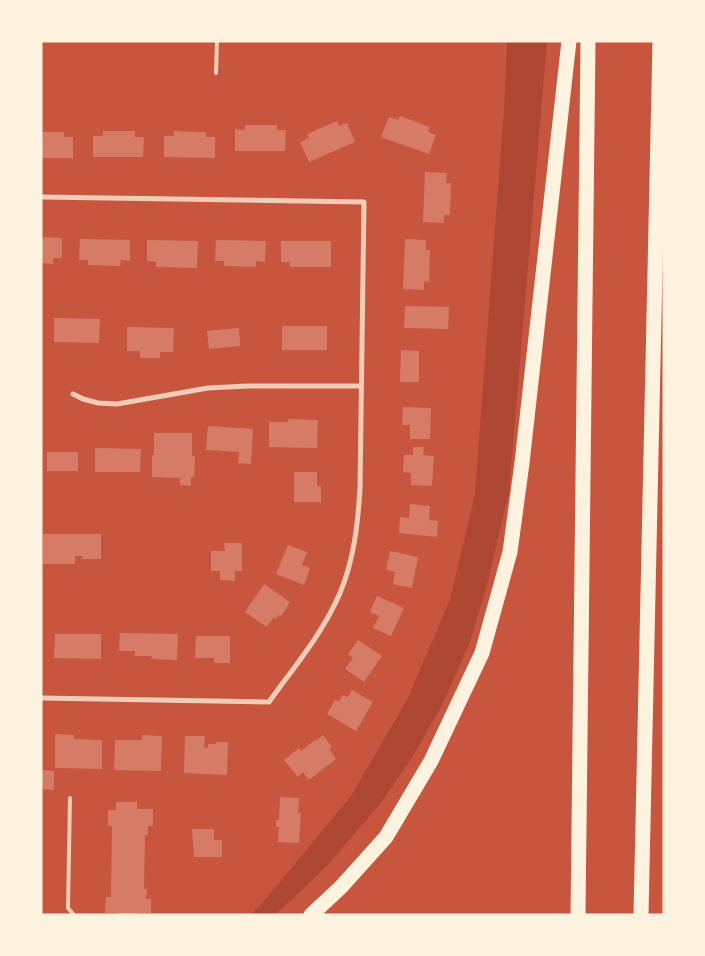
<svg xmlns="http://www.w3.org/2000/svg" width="705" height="956" font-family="Manrope,sans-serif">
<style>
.green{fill:#ae4732}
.building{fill:#d67c66}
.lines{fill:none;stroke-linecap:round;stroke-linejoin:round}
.service{stroke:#f1ccb7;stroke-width:4}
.minor{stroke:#f1ccb7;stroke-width:5}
.motorway{stroke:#fff3e0;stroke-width:15}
</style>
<rect width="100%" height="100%" fill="#c8553d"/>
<path class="green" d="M507,41h40l-38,451 -22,93 -17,57 -29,65 -30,52 -31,45 -55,64 -50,47h-25l10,-9 91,-110 56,-96 43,-100 25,-106 29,-385z"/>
<path class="building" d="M400,116l30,11 -2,5 8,3 -7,19 -48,-17 8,-20 9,3z
M337,121l2,5 8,-3 8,19 -46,20 -9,-20 9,-4 -2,-4z
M245,125h32v5h9l-1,21h-50v-22l10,1z
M103,131h32v6h9l-1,20h-50v-21h10z
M174,131l32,1v5h9v21l-51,-1v-21h10z
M41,132h23v5h9v21h-32z
M425,172l22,1 -1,10h5l-1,32h-6v8l-21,-1z
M41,237l21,1v20h-9v6l-12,-1z
M80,239l50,1v21l-9,-1 -1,6 -32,-1v-5h-9z
M405,239l21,1v10h4l-1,32 -5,-1v9l-21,-1z
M147,240l51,1 -1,27 -41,-1v-5l-9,-1z
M216,240l50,1 -1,21 -9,-1v6l-32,-1v-5h-9z
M281,241h50v26h-41v-5h-9z
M405,306l44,1 -1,22 -44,-1z
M54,318l46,1 -1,24 -45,-1z
M282,326h45v24h-45z
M127,327l47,1 -1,24h-13v6h-20v-7h-13z
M239,328l1,18 -31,3 -2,-18z
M401,350l18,1v31h-19z
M403,407l28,1 -1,31h-20v-14h-8z
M288,419l30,1 -1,28 -48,-1v-25h19z
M208,426l45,3 -2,35 -13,-1 1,-11 -33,-2z
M154,433h38v23h3l-1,21h-3v9l-11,-1v-7l-28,-1v-22h2z
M413,447h11l-1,8 11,1 -2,30 -21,-1v-12l-8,-1 1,-17h9z
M95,448l46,1 -1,23h-45z
M47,452h31v19h-31z
M294,472h23v14h4v16h-27z
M410,504l20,2 -1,14 9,1 -1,16 -38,-4 1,-16 9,1z
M43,534h58v25h-19v-3h-7v8h-32z
M224,543h18v28h-7v10l-15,-1v-9h-9v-20h14z
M288,545l19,7 -5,13 8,3 -6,17 -28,-11z
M390,551l28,6 -6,31 -19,-4 2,-12 -9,-2z
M264,584l26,18 -9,14 -2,-1 -3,4 -2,-2 -7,10 -22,-15z
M377,596l27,12 -13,28 -18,-8 6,-12 -9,-4z
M120,633l58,1 -1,26 -26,-1 1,-3h-17v-5h-16z
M55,634h46v25l-47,-1z
M196,636h34v27h-16v-5h-19z
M358,640l24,16 -18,26 -19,-13 8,-11 -5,-4z
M352,690l21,12 -17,29 -29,-17 8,-14 4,1 4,-6 5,2z
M55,734l19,1v4l28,1v29l-47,-1z
M142,735l20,1 -1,35 -47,-1 1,-30h27z
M323,735l9,12 -3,2 7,10 -27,21 -6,-8 -5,5 -14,-17 15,-12 2,3 14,-11 1,1z
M185,736h20l-1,12h4v-4h8v-2h12l-1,33 -43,-2z
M41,770l13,1v19l-13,-1z
M280,797l19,1 -1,15h3l-2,30 -21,-1 1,-15h-3v-7h3z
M116,802h21v7h16v17h-5v9h-3l-1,54h3l-1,10h5v14l-36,2v-2h-10l1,-16h5l1,-71h-4v-16h8z
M192,829h22v11h8v17h-28z"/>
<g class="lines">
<path class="service" d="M216,73l1,-32
M70,798l-2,110 6,7"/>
<path class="minor" d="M41,197l323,5 -4,286c-2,35 -6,72 -20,105 -17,40 -46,74 -71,109l-228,-4
M73,394l10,5 15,4 19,1 91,-16 40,-2h113"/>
<path class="motorway" d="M311,915l30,-28 45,-50 45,-76 51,-108 28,-101 12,-89 47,-422
M578,915l10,-874
M641,915l19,-874"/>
</g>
<rect width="705" height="956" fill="none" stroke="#fff3e0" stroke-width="85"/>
</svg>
